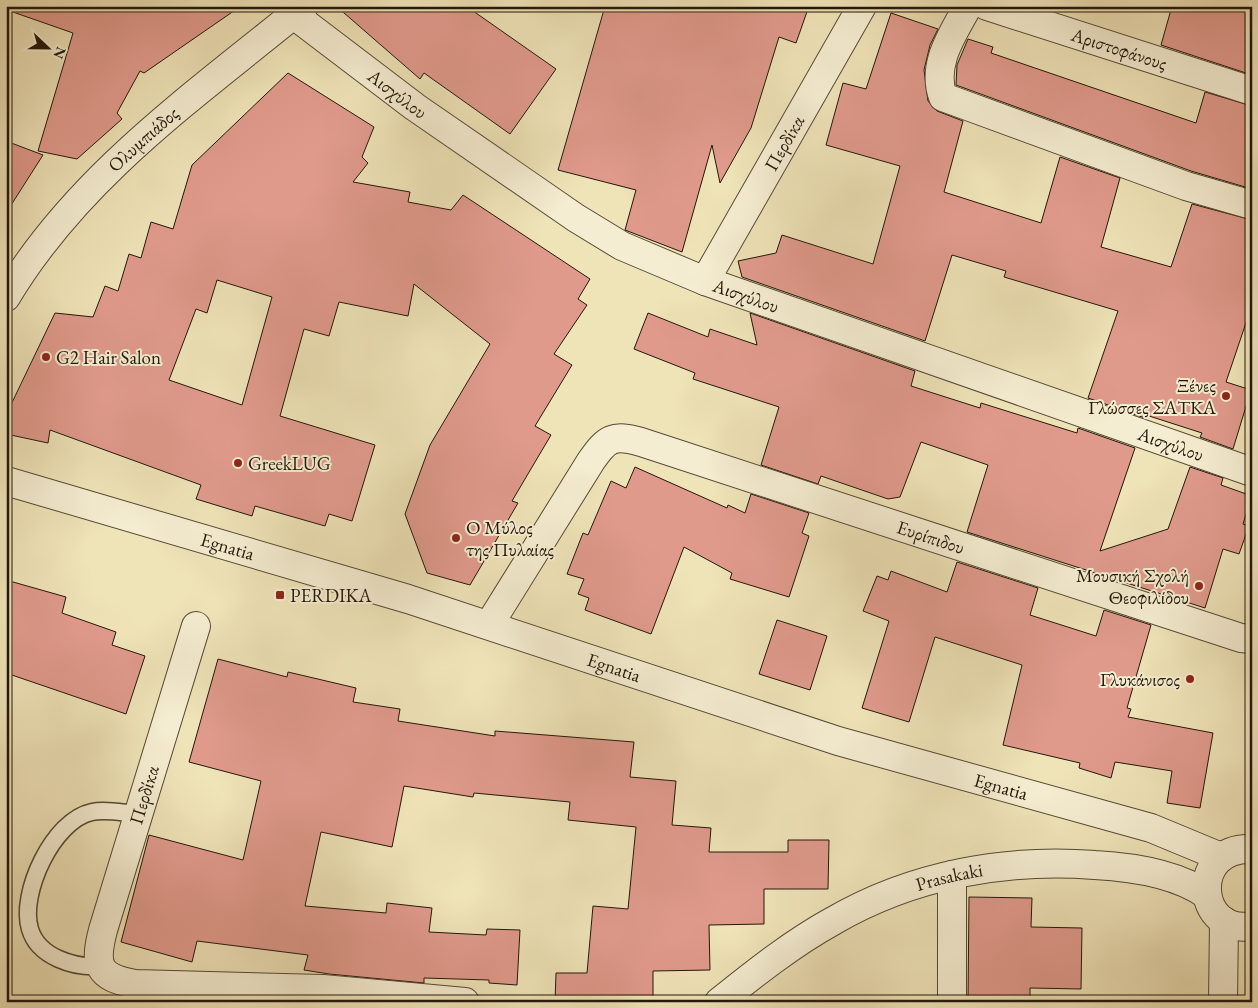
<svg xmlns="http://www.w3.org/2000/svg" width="1258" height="1008" font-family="'EB Garamond',serif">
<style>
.building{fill:#e09a8c;stroke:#221709;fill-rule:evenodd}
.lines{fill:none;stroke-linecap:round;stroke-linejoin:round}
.service-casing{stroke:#554a35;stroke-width:19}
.minor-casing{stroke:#554a35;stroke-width:30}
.tertiary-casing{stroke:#554a35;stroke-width:30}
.service{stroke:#f5edd1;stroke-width:16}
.minor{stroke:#f5edd1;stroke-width:28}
.tertiary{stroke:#f5edd1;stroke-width:28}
.poi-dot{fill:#8f2418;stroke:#f5edd1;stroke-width:2}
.labels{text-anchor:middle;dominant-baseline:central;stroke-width:4;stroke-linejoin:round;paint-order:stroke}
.street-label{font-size:19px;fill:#221709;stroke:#f5edd1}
.poi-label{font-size:19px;fill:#221709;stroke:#f5edd1;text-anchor:start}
</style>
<rect width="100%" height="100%" fill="#efe3b8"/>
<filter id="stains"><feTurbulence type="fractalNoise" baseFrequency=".004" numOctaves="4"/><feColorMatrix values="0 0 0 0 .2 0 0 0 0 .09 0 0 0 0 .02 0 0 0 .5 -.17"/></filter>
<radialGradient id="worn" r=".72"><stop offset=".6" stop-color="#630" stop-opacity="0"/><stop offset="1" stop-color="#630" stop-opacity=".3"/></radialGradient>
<path class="building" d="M11,6h230l-97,67 -4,-2 -23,42 5,6 -45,40 -39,-8 35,-118 -63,-22z
M336,6h130l90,63 -46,65 -86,-61 -4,6z
M605,6h204l-13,37 -17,-6 -28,91 -31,55 -8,-38 -30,107 -57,-22 11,-40 -78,-20z
M1172,6h80v69l-91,-30z
M891,13l47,16 -8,16 -6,25 4,31 9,10 26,10 -19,71 97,31 19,-66 60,21 -19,69 70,20 21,-63 60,16v85l-26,77 25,8 -18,59 -33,-12 2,-4 -56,-18 -1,3 -57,-20 30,-87 -114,-34 2,-6 -54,-16 -27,86 -183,-64 -4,-16 38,-8 6,-18 91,29 27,-98 -74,-21 17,-62 23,6z
M968,39l25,8 -2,6 205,70 9,-31 47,14v83l-61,-18 -235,-86 1,-20z
M288,73l86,54 -12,30 6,6 -15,19 57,10 -2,10 43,8 12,-15 127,84 -12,20 9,6 -33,49 18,11 -37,61 16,9 -39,66 6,2 -48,82 -43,-12 -22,-59 25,-69 60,-101 -76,-60 -6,32 -69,-14 -10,34 -25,-7 -24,87 95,29 -23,76 -23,-7 -4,12 -70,-20 -3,10 -56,-17 5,-14 -151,-55 -2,13 -42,-9v-19l49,-102 38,4 12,-31 13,5 11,-37 12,4 10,-36 22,7 19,-64zM217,280l55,17 -30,108 -73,-25 27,-71 11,4z
M6,141l37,14 -37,58z
M648,313l60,24 2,-8 47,16 -7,-32 165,58 -4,15 69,22 1,-5 96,30 1,-5 57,20 -35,103 68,-22 22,-62 33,11 -2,7 31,11 -9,28 6,2 -10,28 -16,-5 -18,59 -238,-76 21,-67 -67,-23 -21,55 -12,2 -67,-23 -3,8 -57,-19 18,-58 -86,-28 2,-6 -61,-24z
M635,467l92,41 1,-3 17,8 6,-19 58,19 -7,20 7,3 -20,61 -59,-18 2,-6 -48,-26 -33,87 -66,-24 4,-12 -11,-4 6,-15 -17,-5 16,-41 5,2 23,-54 15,7z
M957,562l81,26 -8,27 66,21 8,-26 47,15 -24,83 4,1 -3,8 85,16 -13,75 -33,-5 5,-32 -57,-9 -4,16 -32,-10 1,-5 -77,-18 19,-80 -87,-28 -26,85 -47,-14 27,-87 -26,-10 14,-35 11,4 3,-9 56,21z
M6,580l60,17 -4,16 54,19 -4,13 33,11 -19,58 -120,-41z
M777,620l50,16 -17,54 -51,-16z
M218,659l69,18 1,-5 68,16 -3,14 47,7 -2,12 97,15v-5l139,11 -4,35 46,4 -4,44 39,3 -2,24h79v-12h41l-1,49h-64v35l-55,1 1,45 -57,1v29l-98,2 1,-29h31l6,-67 35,3 8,-82 -68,-7 2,-18 -96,-9 -1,4 -69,-11 -12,61 -71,-15 -16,74 81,7 1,-10 45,5 -3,24 57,3 1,-6 33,1 -3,55 -28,-2v-3l-65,-2v5l-95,-9 -25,-4 4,-15 -111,-14 -5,21 -71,-20 28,-107 94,25 18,-79 -72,-19z
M969,897l63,1 -1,29 51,1 -1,61 -51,-1v14h-62z"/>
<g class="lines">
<g class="service-casing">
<path id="service" d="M100,966c-26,2 -62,-9 -70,-37 -11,-35 23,-109 62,-117 14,-3 31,1 46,2"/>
</g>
<g class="minor-casing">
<g id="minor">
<path d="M968,6c-15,28 -37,58 -25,91l243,89 66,19"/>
<path id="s1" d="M987,6l265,85"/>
<path id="s2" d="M294,15l121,92 161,111 46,28 83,35 547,191"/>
<path id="s3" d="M705,281l157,-275"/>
<path id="s4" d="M6,297c73,-122 191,-203 298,-291"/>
<path id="s5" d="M489,625l102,-164c16,-23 22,-27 50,-19l600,196 11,1"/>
<path d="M196,626l-93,304c-9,35 -6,47 32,54l188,5 142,13"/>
<path d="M952,875v127"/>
<path d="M1223,1002l1,-81"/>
</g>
</g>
<g class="tertiary-casing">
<g id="tertiary">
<path id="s6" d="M6,481l402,118 430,142 313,87 70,29"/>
<path d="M1252,849c-64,-3 -56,87 0,77"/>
<path id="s7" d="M719,1002c36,-29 74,-59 114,-81 79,-46 172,-63 262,-56 37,2 81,8 112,30"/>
</g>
</g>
<use href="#service" class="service"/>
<use href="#minor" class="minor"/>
<use href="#tertiary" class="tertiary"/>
</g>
<g class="poi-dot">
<circle cx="46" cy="357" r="5"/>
<circle cx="1226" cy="396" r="5"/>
<circle cx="238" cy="463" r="5"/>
<circle cx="456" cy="538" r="5"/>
<circle cx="1199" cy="586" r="5"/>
<rect x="275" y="590" width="10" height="10" rx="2.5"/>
<circle cx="1190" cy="679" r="5"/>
</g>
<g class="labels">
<g class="street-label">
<text stroke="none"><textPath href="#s1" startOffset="139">Αριστοφάνους</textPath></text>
<text stroke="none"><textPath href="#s2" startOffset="130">Αισχύλου</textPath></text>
<text stroke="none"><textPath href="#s4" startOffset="210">Ολυμπιάδος</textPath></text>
<text stroke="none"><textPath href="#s3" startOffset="159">Περδίκα</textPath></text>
<text stroke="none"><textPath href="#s2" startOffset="535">Αισχύλου</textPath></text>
<text stroke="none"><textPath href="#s2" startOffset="985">Αισχύλου</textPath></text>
<text stroke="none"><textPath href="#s5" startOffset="558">Ευρίπιδου</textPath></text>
<text stroke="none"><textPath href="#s6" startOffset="231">Egnatia</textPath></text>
<text stroke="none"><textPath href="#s6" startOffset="636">Egnatia</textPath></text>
<text stroke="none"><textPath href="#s6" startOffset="1041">Egnatia</textPath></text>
<text transform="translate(144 795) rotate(-73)">Περδίκα</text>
<text stroke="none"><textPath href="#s7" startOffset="265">Prasakaki</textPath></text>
</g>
<g class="poi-label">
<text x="56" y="357">G2 Hair Salon</text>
<text x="1216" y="385" text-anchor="end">Ξένες<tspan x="1216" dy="22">Γλώσσες ΣΑΤΚΑ</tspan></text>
<text x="248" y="463">GreekLUG</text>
<text x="466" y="527">Ο Μύλος<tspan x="466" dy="22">της Πυλαίας</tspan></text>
<text x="1189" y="575" text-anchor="end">Μουσική Σχολή<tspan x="1189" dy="22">Θεοφιλίδου</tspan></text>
<text x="290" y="595">PERDIKA</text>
<text x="1180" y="679" text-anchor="end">Γλυκάνισος</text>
</g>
</g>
<rect width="1258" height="1008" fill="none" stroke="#efe3b8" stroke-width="25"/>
<rect x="8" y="8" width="1243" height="993" fill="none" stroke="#221709" stroke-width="2.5"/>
<rect x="12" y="12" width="1233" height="983" fill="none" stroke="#221709"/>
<g transform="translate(48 48) rotate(112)" stroke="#f5edd1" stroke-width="4" paint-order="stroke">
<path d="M0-4L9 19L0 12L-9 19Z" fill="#221709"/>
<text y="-8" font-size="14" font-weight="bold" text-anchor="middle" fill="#221709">N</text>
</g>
<rect width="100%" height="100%" filter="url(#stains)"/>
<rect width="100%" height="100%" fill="url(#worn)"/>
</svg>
